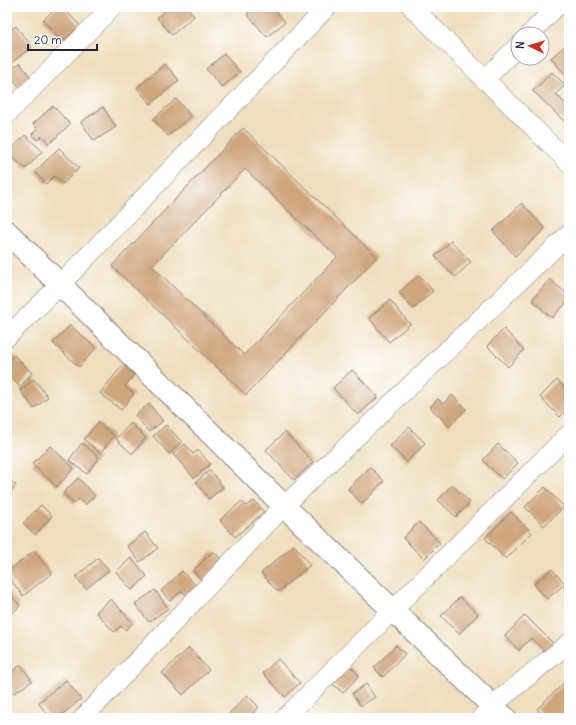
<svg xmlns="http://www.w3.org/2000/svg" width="576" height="725" font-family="Delius,sans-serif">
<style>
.building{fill:#cfa57b;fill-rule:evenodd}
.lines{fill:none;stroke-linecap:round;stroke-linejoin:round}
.minor-casing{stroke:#88807c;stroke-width:20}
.tertiary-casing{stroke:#88807c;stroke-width:24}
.minor{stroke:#fff;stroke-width:19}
.tertiary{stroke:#fff;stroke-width:22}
</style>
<rect width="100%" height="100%" fill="#fff"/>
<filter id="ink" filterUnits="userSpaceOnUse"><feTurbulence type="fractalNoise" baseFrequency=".025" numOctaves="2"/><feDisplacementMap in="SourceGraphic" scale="8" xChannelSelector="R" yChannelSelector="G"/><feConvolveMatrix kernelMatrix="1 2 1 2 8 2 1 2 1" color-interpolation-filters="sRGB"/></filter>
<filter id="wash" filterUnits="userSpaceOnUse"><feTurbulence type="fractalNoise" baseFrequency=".012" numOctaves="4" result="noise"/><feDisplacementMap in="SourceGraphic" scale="16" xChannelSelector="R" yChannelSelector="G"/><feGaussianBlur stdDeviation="0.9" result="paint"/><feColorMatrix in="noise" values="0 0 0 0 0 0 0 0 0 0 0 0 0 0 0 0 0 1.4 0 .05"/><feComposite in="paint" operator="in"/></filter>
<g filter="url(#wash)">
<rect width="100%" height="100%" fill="#efdebd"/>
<g id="blocks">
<path class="building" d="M57,7h6l17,19 -18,16 -19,-22z
M169,7h18l7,9 -22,19 -15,-17z
M249,7h24l12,15 -18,15 -20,-23 5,-4z
M16,26l16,21 -25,19v-33z
M569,42v37l-18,-21z
M224,54l16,18 -18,15 -16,-18z
M20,63l13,17 -12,9 -13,-17z
M165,64l14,16 -28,24 -14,-16z
M552,72l13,13 -9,9 13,13v11l-4,4 -32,-31z
M176,99l15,17 -23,20 -15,-17z
M53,106l17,18 -21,20 -7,-8 -5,4 -5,-6 6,-5 -5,-5z
M103,107l13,20 -22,14 -13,-19z
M243,128l134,129 -131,138 -134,-129zM245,169l92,88 -93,98 -92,-89z
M25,135l17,16 -16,18 -18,-16z
M59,148l20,20 -16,16 -9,-8 -8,8 -11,-12z
M522,203l23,26 -30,27 -22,-25z
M451,241l20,21 -16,15 -20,-21z
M419,275l14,16 -20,18 -14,-17z
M550,279l19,17v4l-17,18 -20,-18z
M390,300l20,24 -21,18 -20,-24z
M70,325l26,23 -17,19 -26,-24z
M504,329l20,21 -16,17 -21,-21z
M14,355l18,18 -12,14 -13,-13v-12z
M123,365l11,10 -9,11 9,8 -13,16 -21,-17z
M352,370l26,27 -20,18 -25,-27z
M34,379l14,18 -14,12 -14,-19z
M557,380l12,11v17l-9,9 -20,-20z
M452,395l14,14 -17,17 -19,-19 8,-8 5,5z
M149,404l14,17 -14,11 -14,-17z
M98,422l16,14 -14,17 -16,-14z
M131,423l15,15 -14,16 -16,-15z
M166,425l16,17 -13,12 -16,-18z
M409,427l16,16 -18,19 -17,-16z
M285,432l28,30 -19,18 -28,-30z
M82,443l17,14 -12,17 -18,-14z
M185,444l8,10 5,-4 12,14 -16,14 -21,-24z
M498,444l20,19 -16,16 -19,-19z
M50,446l24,22 -17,19 -25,-23z
M370,467l14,14 -22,23 -14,-15z
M210,470l13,17 -14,12 -13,-17z
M7,478l9,7 -9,11z
M78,478l17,18 -10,9 -6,-6 -5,5 -11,-11z
M452,485l18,17 -14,15 -18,-17z
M545,487l19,20 -20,19 -19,-19z
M242,501l4,5 8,-5 10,11 -29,25 -15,-17z
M41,505l11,11 -17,19 -12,-12z
M511,512l21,21 -26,26 -21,-21z
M419,522l21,21 -16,16 -21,-21z
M145,532l13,16 -18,14 -13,-16z
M294,545l16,20 -32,27 -17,-19z
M34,551l18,22 -29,23 -16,-21v-3z
M213,551l11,12 -20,20 -11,-12z
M98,558l11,12 -23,19 -10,-12z
M131,558l16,18 -15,14 -16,-18z
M552,569l13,15 -18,15 -13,-15z
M182,571l19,20 -10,9 -9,-9 -12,10 -9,-10z
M7,589l13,17 -13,11z
M155,590l13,18 -19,14 -14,-18z
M460,597l18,17 -19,20 -18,-18z
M111,599l22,24 -8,7 -4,-4 -7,6 -18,-20z
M525,615l30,30 -8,9 -16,-16 -12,12 -14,-14z
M396,645l9,9 -22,23 -9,-9z
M189,648l20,22 -26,25 -21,-22z
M278,659l22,24 -15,14 -22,-24z
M21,665l11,16 -18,12 -7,-10v-8z
M350,666l9,9 -16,18 -10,-9z
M66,680l15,19 -23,19h-7l-13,-15z
M566,681l3,3v34h-24l-8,-9z
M366,684l9,13 -14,9 -9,-12z
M247,695l12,12 -11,11h-23z"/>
</g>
</g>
<g filter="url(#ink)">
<use href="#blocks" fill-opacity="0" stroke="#88807c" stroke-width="1"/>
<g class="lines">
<g class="minor-casing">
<path id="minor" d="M412,7l157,156
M530,34l26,-27
M484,80l34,-34
M7,114l105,-107
M7,337l53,-52 267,-278
M83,718l201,-212 285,-272
M285,718l284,-284
M481,718l12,-13 76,-62"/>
</g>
<g class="tertiary-casing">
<path id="tertiary" d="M7,232l277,274 221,212"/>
</g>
<use href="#minor" class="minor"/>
<use href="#tertiary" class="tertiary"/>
</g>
</g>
<rect width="576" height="725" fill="none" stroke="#fff" stroke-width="24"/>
<g transform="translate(530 46) rotate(274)"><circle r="19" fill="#ffffff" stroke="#a7a7b1"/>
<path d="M0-3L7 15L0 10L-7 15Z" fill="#c8321e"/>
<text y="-6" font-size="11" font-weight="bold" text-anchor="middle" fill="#22223b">N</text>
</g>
<path d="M28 44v6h69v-6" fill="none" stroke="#22223b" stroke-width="2"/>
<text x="34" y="44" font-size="12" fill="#22223b" stroke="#ffffff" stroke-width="3" paint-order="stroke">20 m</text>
</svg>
